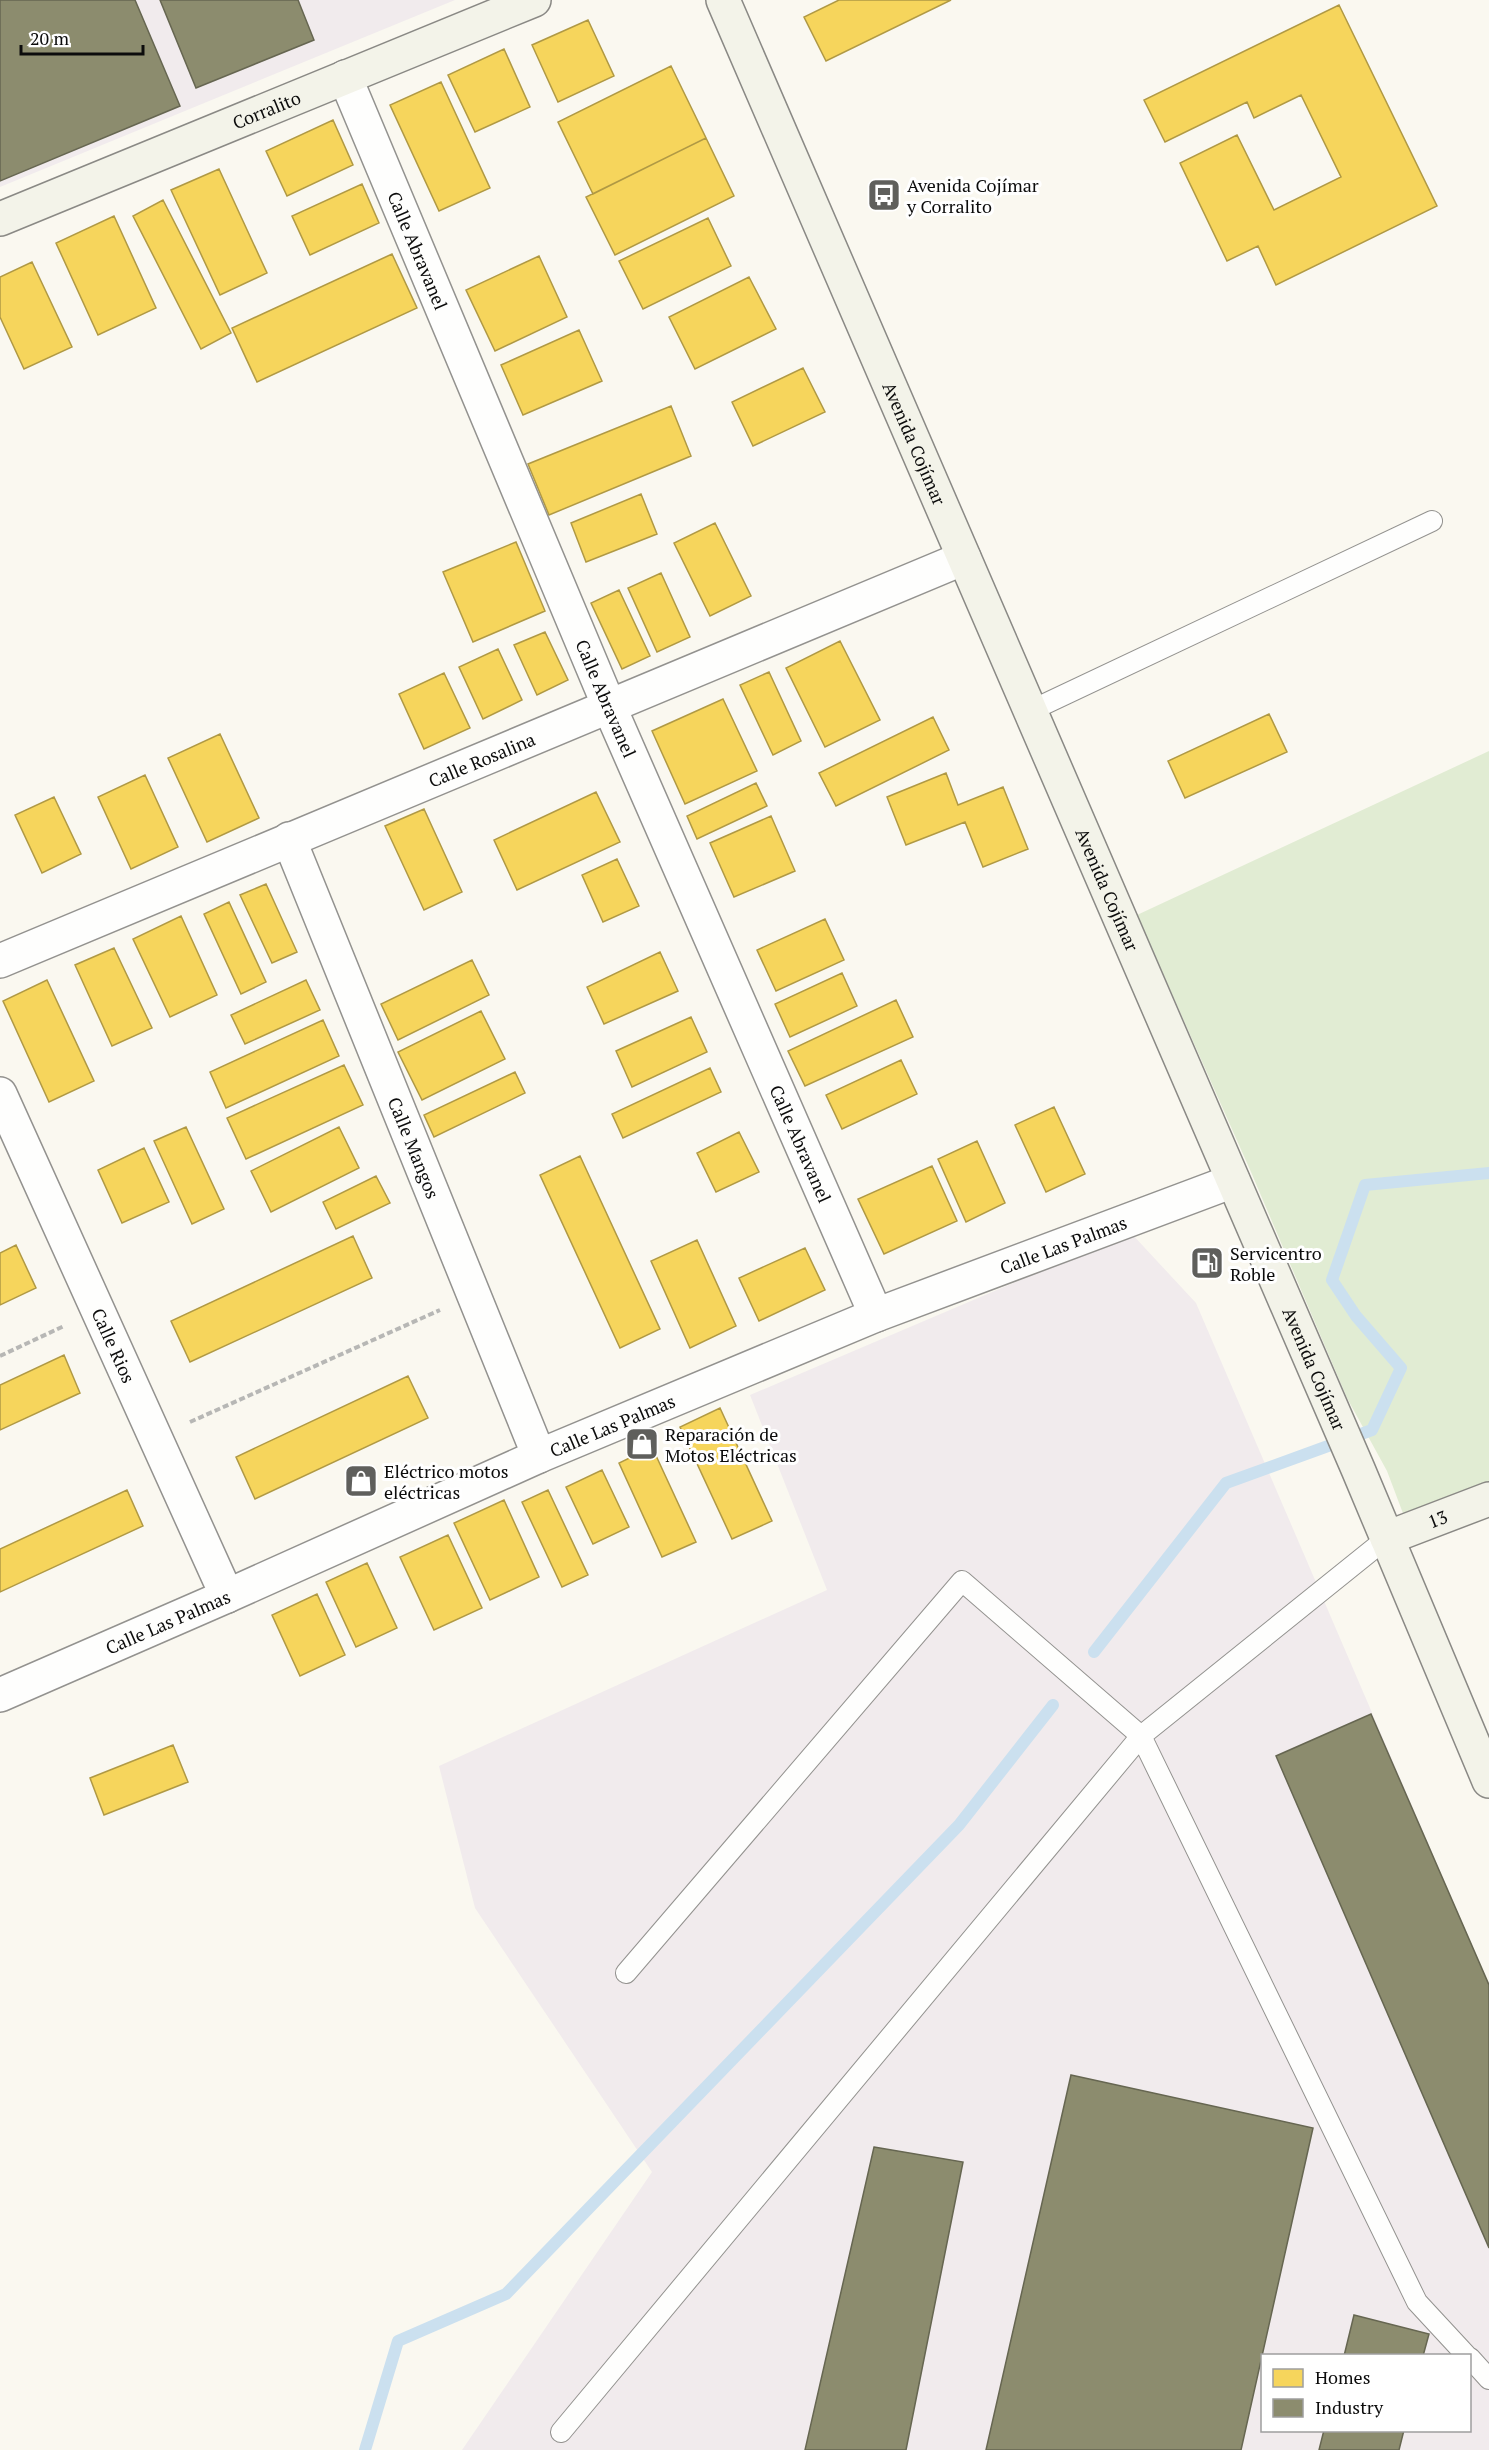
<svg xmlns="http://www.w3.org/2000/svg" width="1489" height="2450" font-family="'PT Serif',serif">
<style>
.industrial{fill:#f1ebed;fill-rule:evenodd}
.green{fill:#e1ecd3}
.homes{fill:#f6d55c;stroke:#b09944;stroke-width:1.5}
.industry{fill:#8c8c6e;stroke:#666651;stroke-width:1.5}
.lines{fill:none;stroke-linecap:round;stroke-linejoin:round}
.stream{stroke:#cbe0ef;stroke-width:12}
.lane-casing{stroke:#93928f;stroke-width:22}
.street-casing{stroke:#93928f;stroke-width:36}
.secondary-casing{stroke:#8a8985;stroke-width:36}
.path{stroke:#b7b7b5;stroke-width:4;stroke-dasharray:6 3;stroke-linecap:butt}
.lane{stroke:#fefefd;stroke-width:20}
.street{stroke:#fefefd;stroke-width:33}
.secondary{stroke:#f3f3e9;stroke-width:33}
.labels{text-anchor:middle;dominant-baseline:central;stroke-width:6;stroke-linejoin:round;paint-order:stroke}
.street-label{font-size:18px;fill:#0c0c0c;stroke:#fff}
.poi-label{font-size:18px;fill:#0c0c0c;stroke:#fff;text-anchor:start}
</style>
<rect width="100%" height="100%" fill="#faf8f0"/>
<path class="industrial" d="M0,0h455l-455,187z
M1131,1233l65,70 293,682v465h-1027l190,-278 -177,-264 -36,-142 388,-176 -77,-195zM1262,2356h208v74h-208z"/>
<path class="green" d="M1489,751v738l-85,27 -17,-45 -40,-73 -96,-226 -114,-257z"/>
<path class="homes" d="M839,0h112l-125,61 -22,-44z
M1339,5l98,201 -161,79 -18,-39 -31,15 -47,-98 57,-28 37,75 67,-33 -40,-82 -47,23 -7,-16 -82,40 -21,-42z
M588,20l26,56 -56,26 -26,-57z
M504,49l26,58 -55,25 -27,-57z
M671,66l35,72 -113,56 -35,-72z
M441,82l49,106 -51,23 -49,-106z
M333,120l20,45 -66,31 -21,-45z
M706,138l28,58 -119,59 -29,-58z
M219,169l48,104 -47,22 -49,-105z
M362,184l17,39 -69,32 -18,-39z
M163,200l68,133 -30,16 -68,-133z
M114,216l42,92 -58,27 -42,-92z
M708,218l23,48 -88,43 -24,-48z
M392,254l25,54 -160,74 -25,-54z
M539,256l28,61 -72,34 -29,-61z
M32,262l40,85 -48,22 -24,-52v-40z
M749,277l27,52 -81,40 -26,-52z
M579,330l23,51 -79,34 -22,-50z
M803,368l22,44 -72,34 -21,-44z
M671,406l20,50 -142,59 -21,-51z
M641,494l16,40 -71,28 -15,-39z
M715,523l36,73 -41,20 -36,-73z
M516,542l29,69 -72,31 -30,-70z
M661,573l29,64 -33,15 -29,-64z
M619,590l31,66 -28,13 -31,-66z
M545,632l23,48 -31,15 -23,-50z
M840,641l40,79 -55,27 -39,-79z
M498,649l24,51 -39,19 -24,-52z
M769,672l32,69 -28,14 -33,-70z
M444,673l26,55 -46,21 -25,-55z
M723,699l34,72 -72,33 -33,-73z
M1269,714l18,38 -102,46 -17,-37z
M933,717l16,33 -113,56 -17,-33z
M220,734l39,84 -52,24 -39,-84z
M946,773l12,32 45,-18 25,62 -45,18 -18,-45 -59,23 -19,-48z
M145,775l33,72 -47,22 -33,-72z
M756,783l11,23 -70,33 -10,-23z
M596,792l24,50 -103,48 -23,-50z
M54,797l27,57 -39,19 -27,-58z
M424,809l38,83 -38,18 -39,-84z
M771,816l24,55 -61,26 -24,-54z
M617,859l22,47 -36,16 -21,-47z
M266,884l31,68 -25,11 -32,-68z
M229,902l37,80 -25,12 -37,-80z
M181,916l36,79 -47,22 -37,-78z
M825,919l19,41 -68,31 -19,-41z
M114,948l38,80 -40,18 -37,-81z
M660,952l18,39 -74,33 -17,-37z
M472,960l17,35 -91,45 -17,-36z
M842,973l15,33 -67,31 -15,-33z
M47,980l47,101 -45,21 -46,-101z
M306,980l14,30 -75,34 -14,-29z
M896,1000l17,37 -108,49 -17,-35z
M481,1011l24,48 -83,41 -24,-48z
M691,1017l16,35 -75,35 -16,-36z
M323,1020l16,36 -113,52 -16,-36z
M901,1060l16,34 -75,35 -16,-34z
M344,1065l19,40 -117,54 -19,-41z
M710,1068l11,24 -98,46 -11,-24z
M515,1072l10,21 -91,44 -10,-22z
M1054,1107l31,67 -39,18 -31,-67z
M186,1127l38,82 -32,15 -38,-83z
M339,1127l20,41 -88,44 -20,-41z
M739,1132l20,40 -43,20 -19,-39z
M977,1141l28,62 -39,19 -28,-63z
M144,1148l25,54 -47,21 -24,-53z
M580,1156l80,173 -40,19 -80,-173z
M932,1166l25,55 -73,33 -26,-55z
M376,1176l14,27 -54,26 -13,-27z
M353,1236l19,42 -182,84 -19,-41z
M697,1240l39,86 -46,22 -39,-87z
M16,1245l20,43 -36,17v-52z
M805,1248l20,42 -66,31 -20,-43z
M64,1355l16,38 -80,37v-45z
M408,1376l20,42 -173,81 -19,-42z
M720,1408l52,113 -40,18 -52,-112z
M652,1447l44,95 -34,15 -43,-94z
M602,1470l27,57 -36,17 -27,-57z
M127,1490l16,36 -143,66v-43z
M548,1490l40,85 -26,12 -40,-85z
M504,1500l35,77 -49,23 -36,-77z
M448,1535l34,73 -48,22 -34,-73z
M367,1563l30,65 -41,19 -30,-65z
M317,1594l28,61 -45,21 -28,-61z
M173,1745l15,37 -84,33 -14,-37z"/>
<path class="industry" d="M0,0h135l45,106 -180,75z
M160,0h138l16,40 -118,48z
M1371,1714l118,271v263l-213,-492z
M1071,2075l242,53 -72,322h-255z
M874,2147l89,15 -57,288h-101z
M1354,2315l75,19 -6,22h-79z
M1324,2430h80l-5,20h-80z"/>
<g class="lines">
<path class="stream" d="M1094,1652l132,-169 146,-53 29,-62 -45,-52 -24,-36 33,-95 124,-12
M365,2450l33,-109 108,-47 453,-469 94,-120"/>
<g class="lane-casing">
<path id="lane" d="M1030,711l402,-190
M626,1973l336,-392 179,155 246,-198
M1470,2358l19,21
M561,2432l580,-696 276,566 50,54"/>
</g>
<g class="street-casing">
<g id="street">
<path id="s1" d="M345,77l264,629 267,609"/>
<path id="s2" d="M289,839l250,617"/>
<path id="s3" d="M0,961l964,-403"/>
<path id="s4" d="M0,1094l227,502"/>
<path id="s5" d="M0,1695l227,-99 312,-140 337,-141 357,-134"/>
</g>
</g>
<g class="secondary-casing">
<g id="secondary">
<path id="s6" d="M723,0l635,1469 131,312"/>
<path id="s7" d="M0,219l534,-219"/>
<path id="s8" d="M1387,1538l102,-39"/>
</g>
</g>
<path class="path" d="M0,1356l64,-30
M190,1422l250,-112"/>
<use href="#lane" class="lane"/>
<use href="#street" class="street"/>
<use href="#secondary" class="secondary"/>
</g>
<defs>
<g id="bus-square" transform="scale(1.725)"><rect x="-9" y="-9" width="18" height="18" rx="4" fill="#5f5f5c" stroke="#fff"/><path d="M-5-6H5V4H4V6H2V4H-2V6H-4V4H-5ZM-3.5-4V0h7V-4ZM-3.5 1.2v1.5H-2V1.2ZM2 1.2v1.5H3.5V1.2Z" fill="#fff"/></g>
<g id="fuel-square" transform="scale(1.725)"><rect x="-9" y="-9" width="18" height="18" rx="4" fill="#5f5f5c" stroke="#fff"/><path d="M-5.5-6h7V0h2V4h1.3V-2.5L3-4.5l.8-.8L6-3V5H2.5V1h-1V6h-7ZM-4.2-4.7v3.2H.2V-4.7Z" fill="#fff"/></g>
<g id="shop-square" transform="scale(1.725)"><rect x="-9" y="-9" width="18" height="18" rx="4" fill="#5f5f5c" stroke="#fff"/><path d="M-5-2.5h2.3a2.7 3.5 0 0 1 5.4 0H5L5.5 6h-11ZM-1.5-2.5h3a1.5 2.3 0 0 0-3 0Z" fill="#fff"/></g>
</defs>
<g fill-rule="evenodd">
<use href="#bus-square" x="884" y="195"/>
<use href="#fuel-square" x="1207" y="1263"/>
<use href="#shop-square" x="642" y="1444"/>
<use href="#shop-square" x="361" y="1481"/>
</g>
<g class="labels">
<g class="street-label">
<text stroke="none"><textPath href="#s7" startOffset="288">Corralito</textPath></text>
<text stroke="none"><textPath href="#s1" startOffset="188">Calle Abravanel</textPath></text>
<text stroke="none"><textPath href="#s6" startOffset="483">Avenida Cojímar</textPath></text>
<text stroke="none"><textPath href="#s1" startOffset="674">Calle Abravanel</textPath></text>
<text stroke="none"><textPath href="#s3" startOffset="522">Calle Rosalina</textPath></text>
<text stroke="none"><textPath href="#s6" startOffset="969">Avenida Cojímar</textPath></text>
<text stroke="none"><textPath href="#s1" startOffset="1160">Calle Abravanel</textPath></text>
<text stroke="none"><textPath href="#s2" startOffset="333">Calle Mangos</textPath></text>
<text stroke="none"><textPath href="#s5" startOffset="1155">Calle Las Palmas</textPath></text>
<text stroke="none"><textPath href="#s4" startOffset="276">Calle Rios</textPath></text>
<text stroke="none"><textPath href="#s6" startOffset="1491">Avenida Cojímar</textPath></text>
<text stroke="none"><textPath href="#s5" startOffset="669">Calle Las Palmas</textPath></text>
<text stroke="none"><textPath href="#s8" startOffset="54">13</textPath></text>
<text stroke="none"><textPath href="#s5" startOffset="183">Calle Las Palmas</textPath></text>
</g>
<g class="poi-label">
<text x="907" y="185">Avenida Cojímar<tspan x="907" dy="21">y Corralito</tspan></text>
<text x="1230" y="1253">Servicentro<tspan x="1230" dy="21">Roble</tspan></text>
<text x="665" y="1434">Reparación de<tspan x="665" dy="21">Motos Eléctricas</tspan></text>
<text x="384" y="1471">Eléctrico motos<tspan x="384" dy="21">eléctricas</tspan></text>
</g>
</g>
<rect x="1261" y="2354" width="210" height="78" fill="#ffffff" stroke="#9e9e9e" stroke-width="1.5"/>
<rect x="1273" y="2369" width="30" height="18" fill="#f6d55c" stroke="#9e9e9e" stroke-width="1.5"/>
<text x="1315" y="2384" font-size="18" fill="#0c0c0c">Homes</text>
<rect x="1273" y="2399" width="30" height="18" fill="#8c8c6e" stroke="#9e9e9e" stroke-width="1.5"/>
<text x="1315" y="2414" font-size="18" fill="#0c0c0c">Industry</text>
<path d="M21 45v9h122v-9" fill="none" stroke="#0c0c0c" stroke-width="3"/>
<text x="30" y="45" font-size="18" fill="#0c0c0c" stroke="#ffffff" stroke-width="4.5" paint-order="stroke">20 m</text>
</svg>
